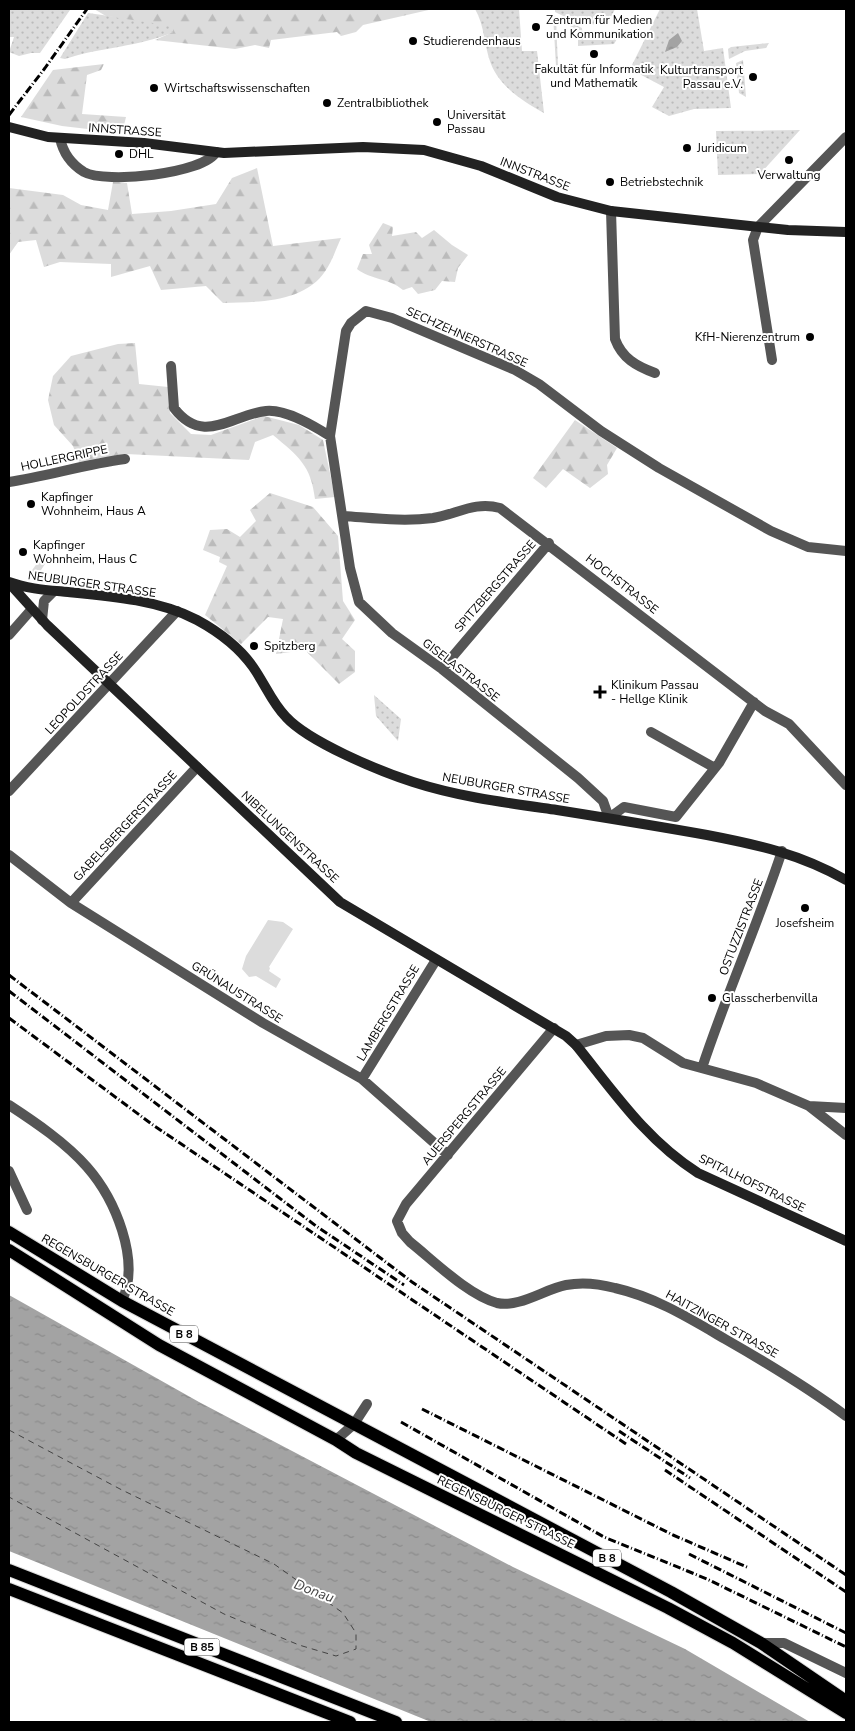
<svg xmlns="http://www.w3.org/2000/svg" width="855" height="1731" font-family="'Nunito Sans',sans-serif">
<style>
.grass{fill:url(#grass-dots)}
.forest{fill:url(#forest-firs)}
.garden{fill:#dcdcdc}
.water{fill:url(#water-ripples)}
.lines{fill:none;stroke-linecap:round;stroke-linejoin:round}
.ferry{stroke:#444;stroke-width:1;stroke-dasharray:6 5;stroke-linecap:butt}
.primary-casing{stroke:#dbdbdb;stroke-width:14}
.street{stroke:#555;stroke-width:10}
.secondary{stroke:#222;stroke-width:10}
.primary{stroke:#000;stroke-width:12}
.rail{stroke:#000;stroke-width:3;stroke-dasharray:8 2.5 1 2.5;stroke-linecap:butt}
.poi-dot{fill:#000;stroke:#fff;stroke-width:2}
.labels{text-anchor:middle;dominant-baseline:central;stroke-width:4;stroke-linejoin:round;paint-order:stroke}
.shield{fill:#fff;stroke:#4c4c4c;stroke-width:1}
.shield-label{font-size:11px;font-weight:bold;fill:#000}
.poi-label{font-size:12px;fill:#000;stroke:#fff;text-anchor:start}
.street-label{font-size:12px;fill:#000;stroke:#fff}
.water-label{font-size:14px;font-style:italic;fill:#444;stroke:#fff}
</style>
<defs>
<pattern id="grass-dots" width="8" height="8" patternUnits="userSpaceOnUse" patternTransform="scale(1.25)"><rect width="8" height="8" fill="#dcdcdc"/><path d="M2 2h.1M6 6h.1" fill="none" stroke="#bbb" stroke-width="1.8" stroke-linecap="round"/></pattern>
<pattern id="forest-firs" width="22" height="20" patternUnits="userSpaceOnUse" patternTransform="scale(1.25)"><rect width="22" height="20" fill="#dcdcdc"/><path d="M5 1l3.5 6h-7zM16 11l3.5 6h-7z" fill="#bbb"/></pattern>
<pattern id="water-ripples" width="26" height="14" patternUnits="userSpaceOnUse" patternTransform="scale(1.25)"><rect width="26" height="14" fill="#a3a3a3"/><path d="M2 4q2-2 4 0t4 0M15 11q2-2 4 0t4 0" fill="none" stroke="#8b8b8b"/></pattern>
</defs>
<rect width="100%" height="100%" fill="#fff"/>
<path class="grass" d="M9,9h55l6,1 -30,43h-9l-12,3 -10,-4 5,-15h-5z
M475,9h44l3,42h15l7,62c-20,-11 -44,-26 -53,-49 -7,-18 -6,-38 -16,-55z
M555,9h60l-8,16 -20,-1 -3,2 -29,-14z
M660,9h37l7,42 19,-3 8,60 -37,1 -25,7 -17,-9 12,-20 -34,-18z
M88,13l85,12v7c-33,15 -73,15 -108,27l-5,-1z
M553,15l14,6 -2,3 -9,-4 2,46h-2z
M569,22l13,6 1,12 34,-1 -3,5 -36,2v-16l-10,-5z
M769,43l-3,5 -21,3 -16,8 -1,-10 3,-2z
M743,60l3,37 -7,-4 -3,-30z
M800,130l-40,44 -42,1 -2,-44z
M374,695l27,24 -3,22 -22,-25z"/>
<path class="forest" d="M94,9h339l-70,16 -7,7 -15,4 -4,-4 -66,8 -2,8 -14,-3 -20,4 -80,-9 18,-8v-6l-67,-10z
M104,64l-3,6 -14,5 -5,39 44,3 -4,16 -60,-7 -41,-9 32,-47z
M257,168l16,78 68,-8c-5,11 -9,23 -15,32 -21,33 -68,32 -103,33l-17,-17 -45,4 -11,-24 -39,11v-13l-51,-2 -16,5 -8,-27 -18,2 -9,13v-67l54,7 18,10 27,5 5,-28 14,1 5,31 39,-3 45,-7 16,-26z
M383,223l10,4 -1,9 24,-4 6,6 12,-8 18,15 16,10 -10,13 -3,14 -13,-1 -7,9 -17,4 -6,-7 -9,3c-14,-12 -32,-10 -46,-21l6,-15h9l-3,-9z
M135,343l4,41 29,3 2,26 21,21 20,1 53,-19 35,9 24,15 12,57 -20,2c-4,-34 -17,-43 -42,-64l-18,7 -6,18 -123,-6 -47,8 -6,-16 -19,-21 -6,-25 5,-24 18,-20 47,-12z
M575,420l42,28 -10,17 1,9 -18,14 -27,-19 -17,19 -13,-10z
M270,493l43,14 25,29 5,65 12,19 -13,19 13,12v21l-16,12 -34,-34 -29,4 7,-35 -15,-2 -27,27 -36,-29 22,-49 -8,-4 1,-5 -17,-7 7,-20 17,-1 13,8 16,-16 -6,-11z
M43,555l6,3 -10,15h-9z"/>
<path class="garden" d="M268,920l15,2 10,7 -24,38 1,1 -1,3 12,8 -5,9 -20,-12 -7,1 -7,-8 4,-13z"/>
<path class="water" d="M678,33l4,8 -5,6 -12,5 4,-12z
M9,1295l190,107 314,165 172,82 125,73h-379l-422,-171z"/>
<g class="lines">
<path class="ferry" d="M9,1430l111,59 154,75 69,49 13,20v16l-20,7 -37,-11 -75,-31 -215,-117"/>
<g class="primary-casing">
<path id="primary" d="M9,1232l113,69 549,291 90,51 85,58
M9,1250l150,95 177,95 20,13 312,155 65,35 113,70
M9,1570l387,152
M9,1589l341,133"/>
</g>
<path class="street" d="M60,138c3,15 11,26 24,34 21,12 120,2 132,-20
M611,211l4,128c7,19 21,27 40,34
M772,360l-19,-120 5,-13 88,-90
M171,366l3,42c29,38 57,7 92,3 20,-2 48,15 64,25
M9,482c39,-6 77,-18 116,-23
M344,516c29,2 59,6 89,2 24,-4 42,-17 67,-10l265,203 24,13 57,61
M42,620l2,-19 10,-10
M9,635l22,-25
M442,669l107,-126
M754,702l-35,61 -43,54 -52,-10 -15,11 -6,-17 -25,-23 -136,-109 -50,-36 -33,-31 -9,-34 -20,-132 16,-105 5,-8 15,-12 26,7 123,52 24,14 62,47 58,37 112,63 37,16 38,4
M651,732l64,36
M9,791l168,-180
M9,855l62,48 192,120 99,56 86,76
M71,903l126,-136
M554,1028l-148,176 -9,17 5,12 8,9c24,19 58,53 87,61 22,5 48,-14 69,-18 15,-3 34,-1 49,3 40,9 74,30 110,51 42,24 82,48 121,77
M576,1045l30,-9 23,-1 14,3 40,25 73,20 53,23 37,29
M702,1068c24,-73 56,-144 80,-217
M362,1079l74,-119
M9,1105c26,17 57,38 78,62 28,32 54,93 35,134
M809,1106l37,2
M9,1171l18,39
M336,1440l18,-16 13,-20
M761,1643h23l62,30"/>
<path class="secondary" d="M9,127l39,10 96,6 80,10 139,-6 61,3 57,16 76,31 54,14 177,19 58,2
M9,582c19,7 38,8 59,10 42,4 91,8 129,28 22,12 42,27 56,47 12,17 19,36 33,50 23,25 93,54 127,65 46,15 95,21 144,28 50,8 100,16 150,25 52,10 93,19 139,45
M9,583l38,42 293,277 226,134 10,9c38,47 70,95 122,128l148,68"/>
<use href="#primary" class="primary"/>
<path class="rail" d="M9,115l36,-47 42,-59
M9,975l403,307 434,293
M9,991l307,235 88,59
M9,1018l144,107 473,319
M422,1409l251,126 76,33
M401,1422l203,115 103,42 139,68
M619,1431l71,47
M665,1470l181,122
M689,1554l157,79"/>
</g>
<g class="poi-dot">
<circle cx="536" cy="27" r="5"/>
<circle cx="413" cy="41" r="5"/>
<circle cx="594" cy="54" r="5"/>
<circle cx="753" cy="77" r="5"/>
<circle cx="154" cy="88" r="5"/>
<circle cx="327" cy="103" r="5"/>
<circle cx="437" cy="122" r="5"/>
<circle cx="687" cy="148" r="5"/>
<circle cx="119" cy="154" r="5"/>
<circle cx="789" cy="160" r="5"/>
<circle cx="610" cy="182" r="5"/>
<circle cx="810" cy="337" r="5"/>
<circle cx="31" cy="504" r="5"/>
<circle cx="23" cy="552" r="5"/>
<circle cx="254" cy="646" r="5"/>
<path d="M597.5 684.5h5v5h5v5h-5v5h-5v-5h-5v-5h5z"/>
<circle cx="805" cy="908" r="5"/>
<circle cx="712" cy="998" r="5"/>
</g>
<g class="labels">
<g class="shield">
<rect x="170" y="1325.5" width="28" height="17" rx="4"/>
<rect x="593" y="1549.5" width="28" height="17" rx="4"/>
<rect x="184.5" y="1638.5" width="35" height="17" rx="4"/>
</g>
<g class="shield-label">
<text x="184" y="1334">B 8</text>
<text x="607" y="1558">B 8</text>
<text x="202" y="1647">B 85</text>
</g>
<g class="poi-label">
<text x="546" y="20">Zentrum für Medien<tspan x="546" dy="14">und Kommunikation</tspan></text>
<text x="423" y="41">Studierendenhaus</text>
<text x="594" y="69" text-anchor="middle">Fakultät für Informatik<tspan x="594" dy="14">und Mathematik</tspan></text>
<text x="743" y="70" text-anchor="end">Kulturtransport<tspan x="743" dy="14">Passau e.V.</tspan></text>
<text x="164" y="88">Wirtschaftswissenschaften</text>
<text x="337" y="103">Zentralbibliothek</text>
<text x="447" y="115">Universität<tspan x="447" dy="14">Passau</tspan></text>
<text x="697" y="148">Juridicum</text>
<text x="129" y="154">DHL</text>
<text x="789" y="175" text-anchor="middle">Verwaltung</text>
<text x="620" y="182">Betriebstechnik</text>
<text x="800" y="337" text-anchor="end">KfH-Nierenzentrum</text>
<text x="41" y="497">Kapfinger<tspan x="41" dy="14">Wohnheim, Haus A</tspan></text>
<text x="33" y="545">Kapfinger<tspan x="33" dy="14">Wohnheim, Haus C</tspan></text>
<text x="264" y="646">Spitzberg</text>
<text x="611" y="685">Klinikum Passau<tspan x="611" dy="14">- Hellge Klinik</tspan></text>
<text x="805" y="923" text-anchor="middle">Josefsheim</text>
<text x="722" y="998">Glasscherbenvilla</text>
</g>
<g class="street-label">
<text transform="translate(125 130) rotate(4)">INNSTRASSE</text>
<text transform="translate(535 174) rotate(21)">INNSTRASSE</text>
<text transform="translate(467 337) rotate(24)">SECHZEHNERSTRASSE</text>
<text transform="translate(64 458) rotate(-12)">HOLLERGRIPPE</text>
<text transform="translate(92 584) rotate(8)">NEUBURGER STRASSE</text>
<text transform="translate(622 584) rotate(38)">HOCHSTRASSE</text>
<text transform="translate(495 586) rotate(-49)">SPITZBERGSTRASSE</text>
<text transform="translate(461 670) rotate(38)">GISELASTRASSE</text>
<text transform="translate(84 693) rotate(-47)">LEOPOLDSTRASSE</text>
<text transform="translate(506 788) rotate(10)">NEUBURGER STRASSE</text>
<text transform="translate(125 826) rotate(-47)">GABELSBERGERSTRASSE</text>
<text transform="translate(290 837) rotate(43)">NIBELUNGENSTRASSE</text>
<text transform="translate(741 927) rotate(-69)">OSTUZZISTRASSE</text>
<text transform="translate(237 992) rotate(32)">GRÜNAUSTRASSE</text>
<text transform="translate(388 1013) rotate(-59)">LAMBERGSTRASSE</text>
<text transform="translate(464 1116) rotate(-50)">AUERSPERGSTRASSE</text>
<text transform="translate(752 1183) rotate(26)">SPITALHOFSTRASSE</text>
<text transform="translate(108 1275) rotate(30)">REGENSBURGER STRASSE</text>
<text transform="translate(722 1324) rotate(29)">HAITZINGER STRASSE</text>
<text transform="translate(506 1512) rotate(26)">REGENSBURGER STRASSE</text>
</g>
<g class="water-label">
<text transform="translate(314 1591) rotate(21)">Donau</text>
</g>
</g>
<rect width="855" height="1731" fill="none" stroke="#000000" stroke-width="20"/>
</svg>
